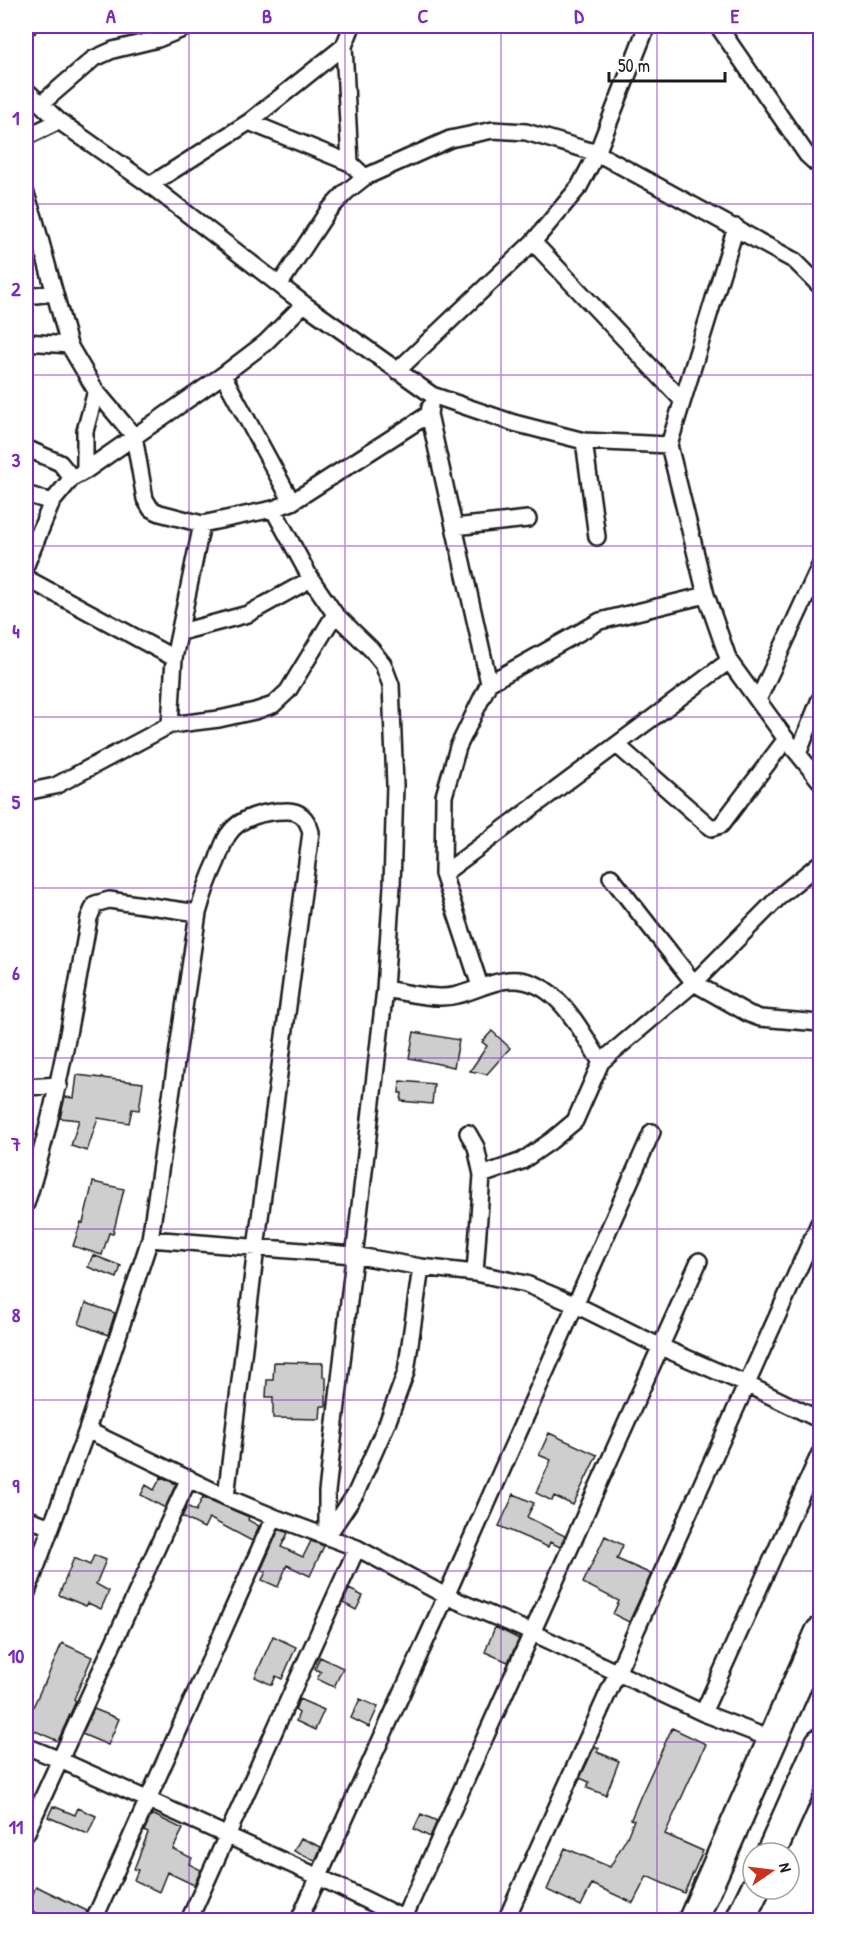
<svg xmlns="http://www.w3.org/2000/svg" width="846" height="1946" font-family="'Patrick Hand',sans-serif">
<style>
.building{fill:#cecece;stroke:#1c1c1c;stroke-width:1.5}
.lines{fill:none;stroke-linecap:round;stroke-linejoin:round}
.street-casing{stroke:#1c1c1c;stroke-width:20}
.highway-casing{stroke:#1c1c1c;stroke-width:33}
.street{stroke:#fff;stroke-width:15}
.highway{stroke:#fff;stroke-width:28}
.grid{fill:none;stroke:#7b2cbf;stroke-width:1.5;stroke-opacity:0.55}
.neatline{fill:none;stroke:#7b2cbf;stroke-width:2}
.grid-label{font-size:20px;text-anchor:middle;font-weight:bold;fill:#7b2cbf}
</style>
<rect width="100%" height="100%" fill="#fff"/>
<filter id="ink" filterUnits="userSpaceOnUse"><feTurbulence type="fractalNoise" baseFrequency=".0167" numOctaves="2"/><feDisplacementMap in="SourceGraphic" scale="12" xChannelSelector="R" yChannelSelector="G"/><feConvolveMatrix kernelMatrix="1 2 1 2 8 2 1 2 1" color-interpolation-filters="sRGB"/></filter>
<g filter="url(#ink)">
<path class="building" d="M492,1031l18,17 -23,26 -17,-3 17,-25 -5,-4z
M414,1032l45,8 -5,27 -45,-9z
M77,1075l66,8 -4,27 -7,-1 -3,14 -31,-5 -11,33 -16,-5 8,-26 -19,-2 5,-21 9,1z
M400,1081l34,3 -2,20 -31,-3 1,-8h-3z
M93,1182l31,7 -11,45 -4,-1 -7,22 -29,-9 8,-24 2,1z
M93,1255l28,11 -4,12 -29,-11z
M86,1303l29,10 -7,22 -29,-11z
M274,1362l49,1v14h3v29h-5l-1,13 -47,-1v-21h-7l1,-17h6z
M549,1433l48,22 -24,50 -19,-9 -2,5 -16,-8 15,-33 -12,-5z
M161,1477l15,7 -11,24 -24,-13 5,-10 8,5z
M514,1494l20,9 -7,14 38,19 -5,11 -10,-5 -2,5 -49,-21z
M203,1497l46,20 -1,3 11,6 -7,15 -43,-23 -5,10 -22,-11 5,-11 9,5z
M279,1529l9,4 -7,14 22,10 8,-16 13,5 -14,30 -23,-11 -9,22 -16,-7 4,-8 -5,-2z
M605,1536l18,9 -6,14 34,15 -22,48 -16,-8 6,-13 -36,-18z
M94,1555l12,5 -10,24 13,7 -8,18 -13,-6 -2,3 -27,-11 15,-37 16,7z
M349,1589l14,7 -7,14 -13,-7z
M495,1627l24,12 -11,23 -23,-10z
M273,1636l23,11 -14,32 -6,-3 -4,9 -17,-8z
M62,1643l30,14 -18,42 2,2 -18,40 -32,-14v-13l3,-9 4,2 10,-22h1z
M320,1657l23,11 -9,19 -17,-8 4,-7 -6,-3z
M299,1699l25,11 -9,20 -19,-9 3,-8 -4,-3z
M360,1699l18,8 -9,20 -18,-9z
M94,1709l25,10 -11,26 -26,-11z
M672,1728l34,16 -41,90 38,17 -19,42 -37,-17 -14,27 -41,-19 -11,22 -34,-16 18,-42 45,19 17,-30 7,-17 -3,-1 10,-24z
M595,1746l4,2 -2,4 22,9 -13,34 -19,-7 2,-6 -9,-4z
M53,1806l22,9 3,-7 18,8 -8,18 -40,-17z
M152,1814l31,15 -10,20 19,9 -3,6 12,6 -7,15 -27,-13 -8,20 -25,-12 4,-10 -4,-1 14,-36 -4,-2z
M421,1814l16,7 -7,16 -16,-8z
M301,1838l20,9 -6,14 -21,-10z
M36,1886l51,25 -3,9h-31l-26,-11z"/>
<g class="lines">
<g class="street-casing">
<path id="street" d="M352,26l-8,20 6,117 15,14
M718,26l89,129 13,12
M26,27l3,-1
M26,90l33,31 91,64 154,119 128,91 82,28 70,18 85,4
M41,104l52,-45 20,-9 45,-11 32,-13
M249,122l101,41
M26,137l33,-16
M150,185l99,-63 95,-76
M26,194l8,23 35,128 27,46 38,45 11,63 6,10 9,4 42,11 71,-15 19,-7 137,-88
M736,227l-67,218 37,150 23,66 57,78 34,42
M533,242l149,158
M280,284l48,-73 18,-19 19,-15 85,-38 43,-9 33,2 71,21 198,108 25,25
M26,296l28,-3
M26,342l43,3
M397,371l136,-129 46,-55 18,-34 50,-127
M223,375l69,127
M430,407l-1,7 60,269 -31,64 -14,49 -1,78 37,112
M584,441l13,96
M26,448l34,15 12,15
M85,471v-40l11,-40
M26,494l26,8
M454,527l74,-8
M26,565l26,-63 20,-24 13,-7 138,-96 42,-32 39,-39
M26,578l148,80
M181,632l67,-18 63,-35
M489,683l111,-62 106,-26
M758,700l62,-134
M170,725l4,-67 28,-134
M617,745l91,80 4,3 9,-3 65,-86
M798,754l22,-55
M26,792l29,-6 115,-61 49,-6 36,-8 18,-6 15,-14 47,-77 -24,-35 -38,-70
M443,874l286,-213
M611,877l83,106 55,31 11,4 60,5
M385,989c17,3 37,8 54,8 22,1 42,-12 63,-16 51,-10 76,46 99,81
M26,1087l33,-2
M468,1133l8,14 6,28
M26,1204c30,-94 46,-189 63,-286l6,-14 14,-4 89,13
M150,1239l203,16 68,12 54,6 51,11 50,21 85,42 85,37 74,36
M475,1273l7,-98 40,-14 29,-20 24,-20 26,-59 93,-79 88,-89 38,-31
M87,1430l139,67 48,20 83,31 89,48 87,37 170,80 71,27
M26,1518l25,9
M328,1535l28,-42 32,-72 18,-49 15,-105
M327,1536v-44l58,-503 7,-103 3,-101 -4,-100 -8,-21 -12,-15 -36,-35
M26,1595l61,-165 63,-191 48,-326c5,-18 11,-35 19,-52 3,-9 6,-18 11,-26 11,-18 38,-24 57,-24 15,-1 22,7 26,21l-55,416 -30,249
M703,1713l117,-260
M26,1746l34,14 259,117 88,43
M26,1834l163,-356
M94,1920l180,-403
M189,1920l168,-372
M299,1920l147,-324 206,-464
M403,1920l296,-659
M506,1920l314,-699"/>
</g>
<g class="highway-casing">
<path id="highway" d="M771,1853l49,-110
M693,1920l127,-288
M740,1920l15,-31"/>
</g>
<use href="#street" class="street"/>
<use href="#highway" class="highway"/>
</g>
</g>
<path class="grid" d="M189,26v1894M345,26v1894M501,26v1894M657,26v1894M26,204h794M26,375h794M26,546h794M26,717h794M26,888h794M26,1058h794M26,1229h794M26,1400h794M26,1571h794M26,1742h794"/>
<rect width="846" height="1946" fill="none" stroke="#fff" stroke-width="66"/>
<g transform="translate(771 1871) rotate(76)"><circle r="28" fill="#ffffff" stroke="#a4a4a4" stroke-width="1.5"/>
<path d="M0-4.5L10 22L0 15L-10 22Z" fill="#c8321e"/>
<text y="-9" font-size="16" font-weight="bold" text-anchor="middle" fill="#1c1c1c">N</text>
</g>
<path d="M609 72v9h116v-9" fill="none" stroke="#1c1c1c" stroke-width="3"/>
<text x="618" y="72" font-size="18" fill="#1c1c1c" stroke="#ffffff" stroke-width="4.5" paint-order="stroke">50 m</text>
<rect x="33" y="33" width="780" height="1880" class="neatline"/>
<g class="grid-label">
<text x="111" y="23">A</text>
<text x="267" y="23">B</text>
<text x="423" y="23">C</text>
<text x="579" y="23">D</text>
<text x="735" y="23">E</text>
<text x="16" y="125">1</text>
<text x="16" y="296">2</text>
<text x="16" y="467">3</text>
<text x="16" y="638">4</text>
<text x="16" y="809">5</text>
<text x="16" y="980">6</text>
<text x="16" y="1151">7</text>
<text x="16" y="1322">8</text>
<text x="16" y="1493">9</text>
<text x="16" y="1663">10</text>
<text x="16" y="1834">11</text>
</g>
</svg>
